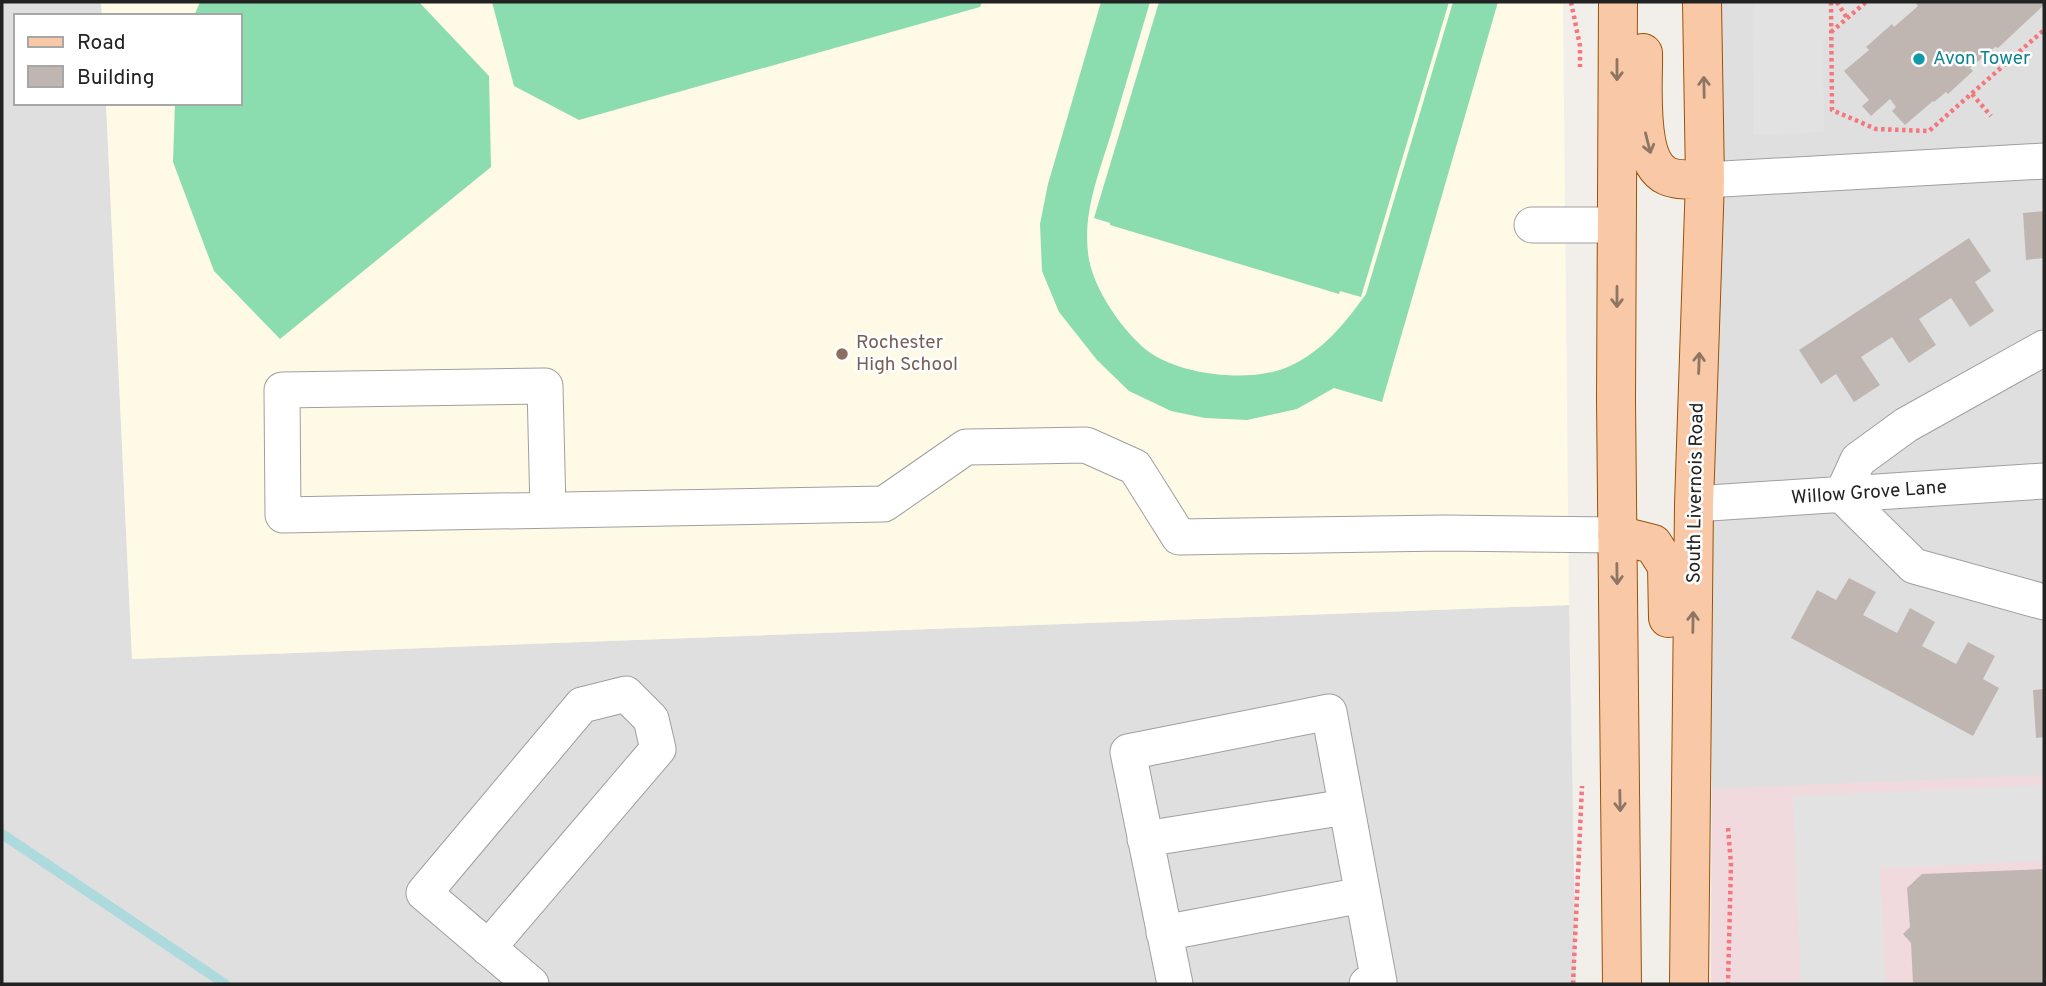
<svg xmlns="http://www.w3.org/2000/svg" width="2046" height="986" font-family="Overpass,sans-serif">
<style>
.residential{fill:#e0dfdf}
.commercial{fill:#f1dadd}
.education{fill:#fefae6}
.pitch{fill:#8bddb0}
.parking{fill:#e2e2e2}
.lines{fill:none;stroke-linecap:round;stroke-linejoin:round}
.stream{stroke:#acdadd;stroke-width:10}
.building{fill:#bfb6b2}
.minor-casing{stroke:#9f9f9f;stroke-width:37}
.major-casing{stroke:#9a5206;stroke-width:40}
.path{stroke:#f5777e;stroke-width:4.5;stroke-dasharray:3.5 3.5;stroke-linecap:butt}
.minor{stroke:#fff;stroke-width:35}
.major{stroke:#f9c9a7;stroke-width:38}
.oneway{stroke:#8e7664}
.culture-dot{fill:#0f9aa8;stroke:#fff;stroke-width:2.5}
.education-dot{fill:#8d6e63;stroke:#fff;stroke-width:2.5}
.labels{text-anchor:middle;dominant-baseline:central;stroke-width:5;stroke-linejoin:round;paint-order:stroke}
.culture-label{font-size:19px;fill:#0d838f;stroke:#fff;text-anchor:start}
.education-label{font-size:19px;fill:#785e54;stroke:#fff;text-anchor:start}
.street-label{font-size:19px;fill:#222;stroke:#fff}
</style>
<rect width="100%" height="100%" fill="#f2eee9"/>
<path class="residential" d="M2,2h99l1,14h-86v87h90l26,556 1437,-54 7,379h-1574z
M1713,2h331v982h-333l1,-195 -7,-609z"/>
<path class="commercial" d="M2044,775v209h-333l1,-195z"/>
<path class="education" d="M101,2h1462l6,603 -1437,54 -26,-556h134v-87h-138z"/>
<path class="pitch" d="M200,2h219l70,74 2,91 -211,172 -66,-68 -41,-109 2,-59h65v-87h-46z
M492,2h490l-2,5 -401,113 -65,-34z
M1101,2h49c-13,44 -26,88 -39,132 -12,39 -28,78 -23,119 3,33 36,82 64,101 34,22 101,29 138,12 33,-15 56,-44 76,-72l87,-292h45l-116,400 -48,-14 -37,21 -50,11 -42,-2 -34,-7 -42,-20 -32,-31 -38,-48 -17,-41 -2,-47 8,-40z
M1159,2h290l-88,295 -21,-6 -1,3 -229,-69v-2l-16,-5z"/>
<path class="parking" d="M1753,2h116l-46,40 1,90 -70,3z
M2044,785v76l-164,7 5,116h-84l-8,-188z"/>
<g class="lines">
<path class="stream" d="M2,834l223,150"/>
</g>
<path class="building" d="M1915,2h129v3l-46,43 -3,-1 -25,21 3,3 -25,23 -2,-2 -12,10 -1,-1 -28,24 -13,-14 4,-4 -6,-8 -19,17 -9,-10 7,-6 -25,-29 25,-21 -3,-3 26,-23 2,3 24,-21z
M2044,211v47l-18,2 -3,-47z
M1969,238l22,33 -16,11 19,29 -24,16 -19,-29 -32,21 17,26 -27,18 -17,-26 -31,20 19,28 -26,17 -18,-28 -15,10 -22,-34z
M1849,578l27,14 -13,23 34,18 13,-25 25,14 -13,24 34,18 12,-22 27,14 -12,23 16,9 -26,48 -182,-98 26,-48 19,10z
M2044,689v48l-8,1 -3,-48z
M2044,869v115h-131l-2,-41 -8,-9 7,-7 -3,-39 15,-14z"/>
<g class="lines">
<g class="minor-casing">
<path id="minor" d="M1705,180l339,-19
M1532,225h85
M2044,348l-138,77 -48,35 -16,35 72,71 130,36
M1694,504l350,-23
M548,510l-3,-124 -263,4 1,125 601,-11 82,-57 120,-2 49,22 44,70 265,-4 173,2
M1145,839l201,-32
M1164,933l198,-38
M488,948l170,-199 -7,-30 -25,-25 -44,11 -158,188 107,91
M1175,984l-47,-232 201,-40 50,270 -12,2"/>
</g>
<g class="major-casing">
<path id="major" d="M1618,2l-2,398 6,584
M1643,53c1,30 -8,108 24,123 11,5 26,3 38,4
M1617,535l36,9 14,22 1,52
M1689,984l5,-480 11,-324 -3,-178"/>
</g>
<path class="path" d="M1571,2l9,44v21
M1831,2l1,108 44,19 53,2 115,-101
M1837,2l10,16
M1831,32l35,-30
M1972,94l19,22
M1728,828l3,36 -3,120
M1573,984l9,-198"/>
<use href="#minor" class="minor"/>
<use href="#major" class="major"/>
</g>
<defs><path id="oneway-shaft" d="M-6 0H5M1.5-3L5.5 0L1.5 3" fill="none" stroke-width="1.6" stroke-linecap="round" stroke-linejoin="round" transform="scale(1.75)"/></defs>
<g class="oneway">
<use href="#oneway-shaft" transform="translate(1617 70) rotate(90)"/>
<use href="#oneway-shaft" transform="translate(1704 87) rotate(-91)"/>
<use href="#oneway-shaft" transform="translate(1648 143) rotate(76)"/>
<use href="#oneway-shaft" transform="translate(1617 297) rotate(90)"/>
<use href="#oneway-shaft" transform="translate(1699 363) rotate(-88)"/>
<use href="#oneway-shaft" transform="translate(1617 574) rotate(89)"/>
<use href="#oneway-shaft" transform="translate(1693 622) rotate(-89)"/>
<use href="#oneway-shaft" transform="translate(1620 801) rotate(89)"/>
</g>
<circle class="culture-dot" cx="1919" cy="59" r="7"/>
<circle class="education-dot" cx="842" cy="354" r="7"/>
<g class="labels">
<g class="culture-label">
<text x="1933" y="59">Avon Tower</text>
</g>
<g class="education-label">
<text x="856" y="343">Rochester<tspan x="856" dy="22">High School</tspan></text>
</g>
<g class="street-label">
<text transform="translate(1696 493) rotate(-89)">South Livernois Road</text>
<text transform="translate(1869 493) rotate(-4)">Willow Grove Lane</text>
</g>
</g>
<rect width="2046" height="986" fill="none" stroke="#222222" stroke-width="7"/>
<rect x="14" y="14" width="228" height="91" fill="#ffffff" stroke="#a7a7a7" stroke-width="2"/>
<rect x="28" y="37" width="35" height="10" fill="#f9c9a7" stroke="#a7a7a7" stroke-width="2"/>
<text x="77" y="49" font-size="21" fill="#222222">Road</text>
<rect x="28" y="66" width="35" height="21" fill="#bfb6b2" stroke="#a7a7a7" stroke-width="2"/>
<text x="77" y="84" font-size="21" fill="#222222">Building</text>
</svg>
